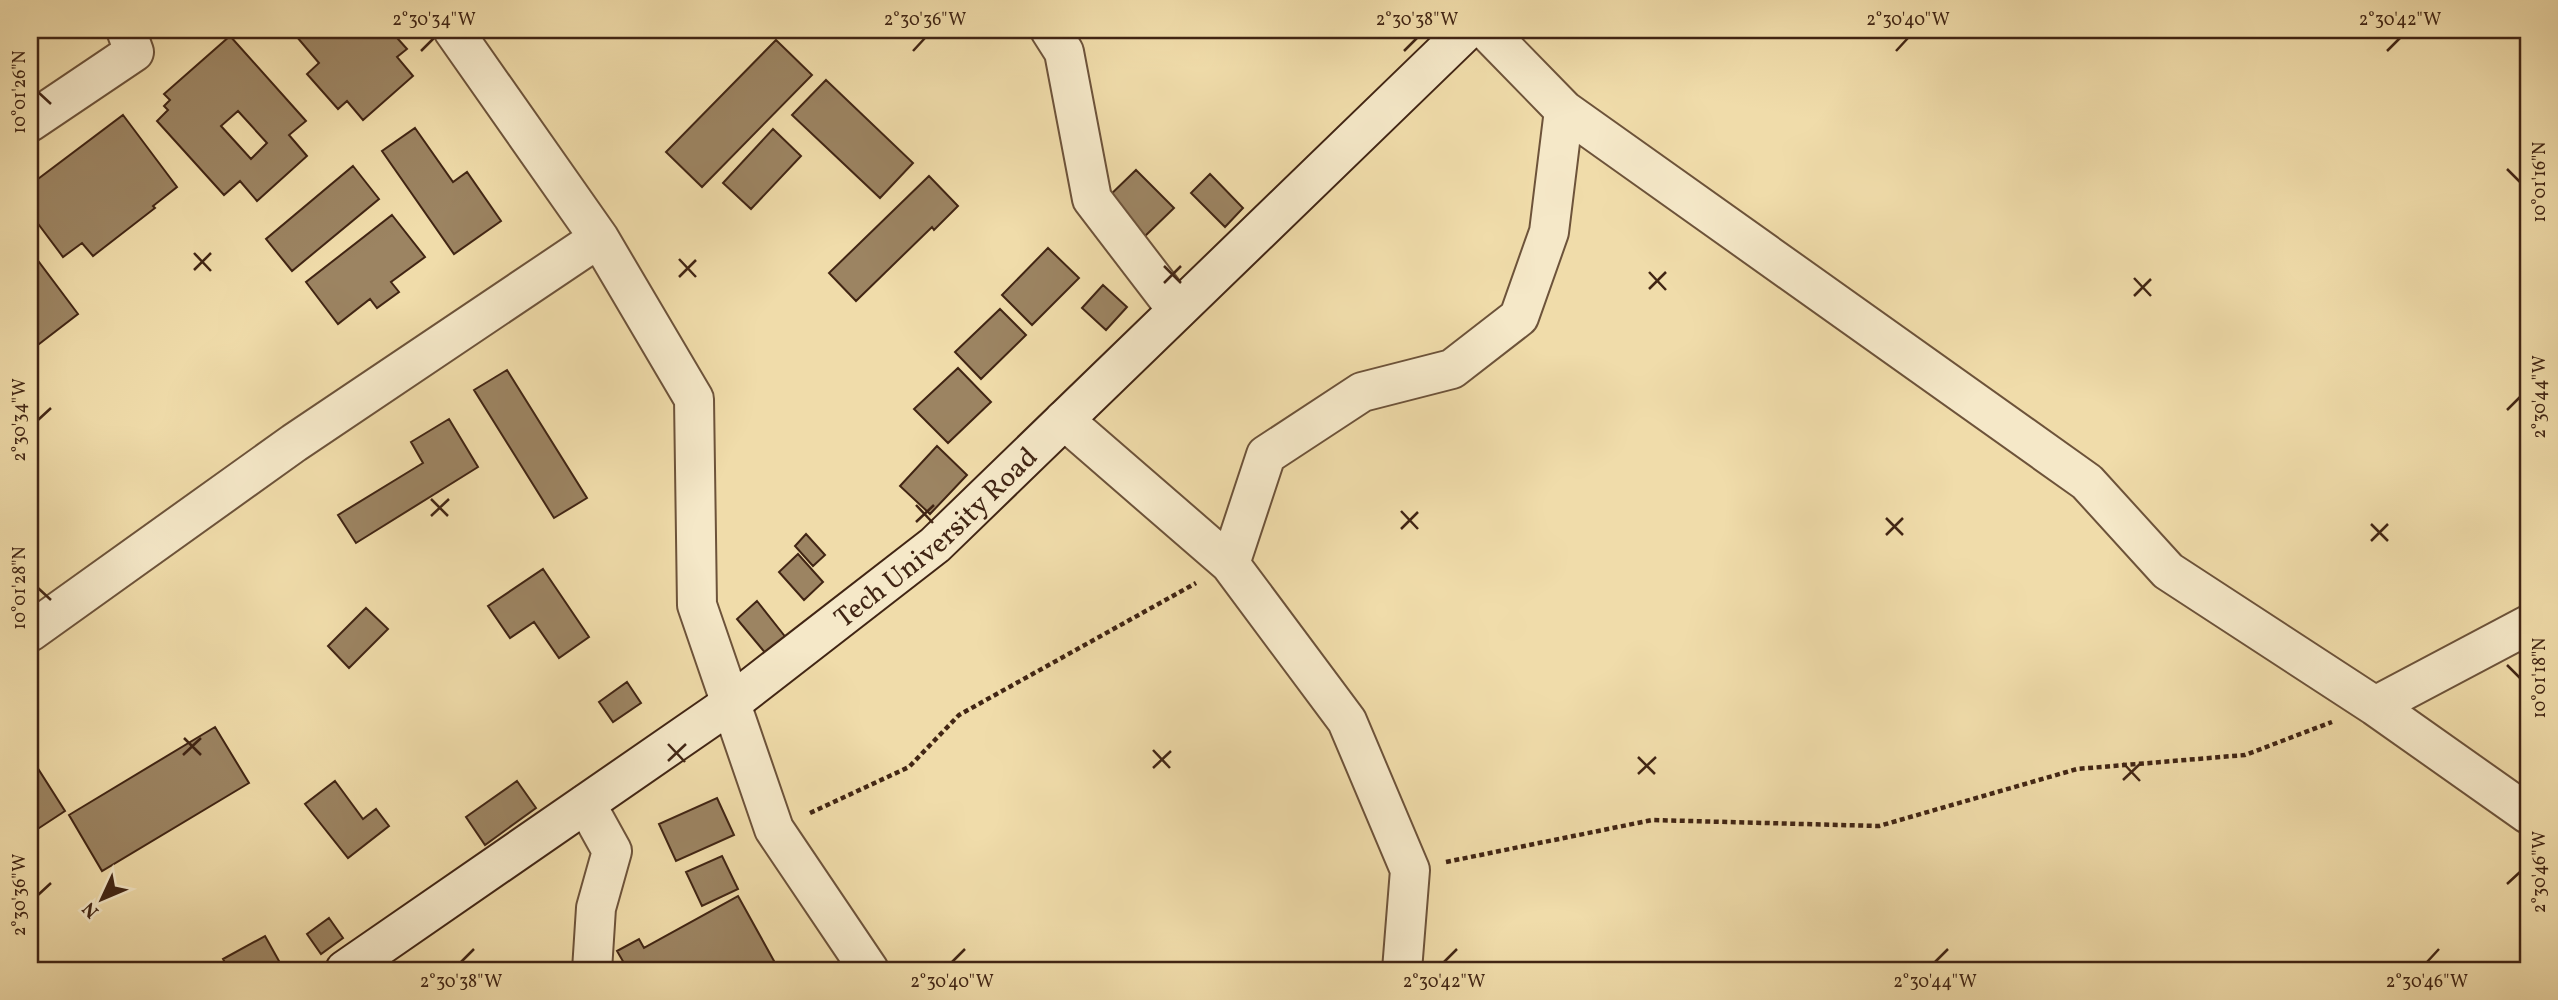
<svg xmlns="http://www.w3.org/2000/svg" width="2558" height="1000" viewBox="0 0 2558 1000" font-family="Vollkorn,serif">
<rect width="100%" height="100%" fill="#f0dcaa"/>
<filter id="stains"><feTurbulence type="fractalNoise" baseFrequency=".00286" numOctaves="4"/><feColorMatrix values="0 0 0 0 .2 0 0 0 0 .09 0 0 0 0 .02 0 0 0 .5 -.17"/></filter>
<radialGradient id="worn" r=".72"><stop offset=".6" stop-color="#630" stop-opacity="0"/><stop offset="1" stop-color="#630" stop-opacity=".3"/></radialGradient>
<path fill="#9c8462" stroke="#412514" stroke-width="2" fill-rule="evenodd" d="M291,30H390L407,49L397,57L413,76L363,120L347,101L338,109L307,74L319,63Z
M230,36L306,121L289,135L307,156L257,201L240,181L224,195L157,121L168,110L164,106L170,100L164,94ZM238,111L267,143L251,159L221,126Z
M776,40L812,75L702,187L666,152Z
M826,80L913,163L880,198L792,115Z
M123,115L177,187L153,206L155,208L93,256L82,243L63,257L30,213V185Z
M415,128L453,182L467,172L501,221L454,254L382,151Z
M773,129L801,156L751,209L723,183Z
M353,166L379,199L292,271L266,239Z
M1136,170L1174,208L1143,238L1106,199Z
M1210,174L1243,208L1225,227L1191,193Z
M929,176L958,206L934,230L932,227L856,301L829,273Z
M392,215L425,257L391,282L399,292L377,308L370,299L338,324L306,282Z
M1048,248L1079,278L1032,325L1002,295Z
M30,250L78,314L30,351Z
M1103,285L1127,307L1106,330L1082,308Z
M1000,309L1026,335L981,379L955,352Z
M958,368L991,402L948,443L914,409Z
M507,370L587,498L554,518L474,390Z
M449,419L478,467L356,543L338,515L423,463L411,442Z
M937,446L967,475L930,514L900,486Z
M806,534L825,555L813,566L795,546Z
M798,554L823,582L804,600L779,572Z
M543,569L589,637L559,658L534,622L510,638L488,606Z
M757,601L787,639L767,655L737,619Z
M366,608L388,629L349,668L328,646Z
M627,682L641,703L613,722L599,702Z
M215,727L249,783L102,871L69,815Z
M30,756L65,811L30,834Z
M335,781L363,819L376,809L389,826L348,858L305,804Z
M517,781L536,808L485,845L466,817Z
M717,798L734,835L676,861L659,824Z
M722,856L738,889L702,906L686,872Z
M738,896L779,970H628L617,951L639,939L644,948Z
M329,918L343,938L321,954L307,934Z
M265,936L284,970H229L223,959Z"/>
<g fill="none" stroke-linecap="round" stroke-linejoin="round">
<defs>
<path id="street" d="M453,30L599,238L694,399L697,605L774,829L869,970
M1050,30L1064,52L1092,199L1177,310
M1486,30L1564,110L2087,482L2168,571L2375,706L2528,814
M30,122L134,52L126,30
M1064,420L1230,564
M30,632L294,443L599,238
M2375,706L2528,625
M586,804L612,851L596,908L592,970
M1402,970L1410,870L1347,721L1230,564L1266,455L1362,392L1452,369L1519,317L1549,232L1564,110"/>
<g id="secondary">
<path id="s1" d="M345,970L730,704L935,545L1467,30"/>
</g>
</defs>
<use href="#street" stroke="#6d533a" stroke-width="42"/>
<use href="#secondary" stroke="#412514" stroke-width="42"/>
<path stroke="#412514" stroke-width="4.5" stroke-dasharray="5 3.5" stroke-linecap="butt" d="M810,813L909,767L959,715L1196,583
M1446,862L1652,820L1879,826L2077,769L2245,755L2332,722"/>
<use href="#street" stroke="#f5e8c8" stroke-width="38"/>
<use href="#secondary" stroke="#f5e8c8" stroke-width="38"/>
</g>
<path fill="none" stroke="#412514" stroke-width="2.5" d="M421,51L434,38M913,51L925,38M1404,51L1417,38M1896,51L1908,38M2387,51L2400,38M38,92L51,104M2507,169L2520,182M194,253L211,271M679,259L696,277M1164,266L1181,283M194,270L211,253M1649,272L1666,290M679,277L696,260M2134,278L2151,296M1164,283L1181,266M1649,289L1666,272M2134,296L2151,279M2507,410L2520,397M38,420L51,408M431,499L448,516M916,505L933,523M1401,511L1418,529M431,516L449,499M1886,518L1903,535M916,522L934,505M2371,524L2388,541M1401,529L1418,512M1886,535L1903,518M2371,541L2388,524M38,588L51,600M2507,665L2520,678M184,738L201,755M668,744L685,762M1153,750L1170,768M183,755L201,738M1638,757L1655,774M668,761L686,744M2123,763L2140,781M1153,768L1171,751M1638,774L1656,757M2123,780L2141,763M2507,884L2520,872M38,895L51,883M461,962L474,949M952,962L965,949M1444,962L1457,949M1935,962L1948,949M2427,962L2439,949"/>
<g text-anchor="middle" stroke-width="7" stroke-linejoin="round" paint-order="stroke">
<g font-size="28" fill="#412514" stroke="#f5e8c8">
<text dy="10" stroke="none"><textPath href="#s1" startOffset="733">Tech University Road</textPath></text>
</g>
</g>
<rect width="2558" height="1000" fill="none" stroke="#f0dcaa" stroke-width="77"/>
<g transform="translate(102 899) rotate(226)" stroke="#f5e8c8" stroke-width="5" paint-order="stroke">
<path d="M0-5L12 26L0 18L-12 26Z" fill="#412514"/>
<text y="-10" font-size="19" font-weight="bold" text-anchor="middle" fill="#412514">N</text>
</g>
<rect x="38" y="38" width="2482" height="924" fill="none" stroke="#412514" stroke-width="2.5"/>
<g font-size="18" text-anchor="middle" fill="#412514">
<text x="434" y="25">2°30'34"W</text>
<text x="925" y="25">2°30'36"W</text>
<text x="1417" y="25">2°30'38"W</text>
<text x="1908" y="25">2°30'40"W</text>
<text x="2400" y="25">2°30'42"W</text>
<text transform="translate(19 92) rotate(-90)" y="6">10°01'26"N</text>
<text transform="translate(2539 182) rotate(-90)" y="6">10°01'16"N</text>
<text transform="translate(2539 397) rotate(-90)" y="6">2°30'44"W</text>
<text transform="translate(19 420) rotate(-90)" y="6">2°30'34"W</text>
<text transform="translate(19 588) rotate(-90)" y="6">10°01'28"N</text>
<text transform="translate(2539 678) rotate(-90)" y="6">10°01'18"N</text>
<text transform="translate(2539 872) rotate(-90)" y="6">2°30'46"W</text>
<text transform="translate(19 895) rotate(-90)" y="6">2°30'36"W</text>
<text x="461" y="987">2°30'38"W</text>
<text x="952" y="987">2°30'40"W</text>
<text x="1444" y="987">2°30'42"W</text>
<text x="1935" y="987">2°30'44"W</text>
<text x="2427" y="987">2°30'46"W</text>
</g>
<rect width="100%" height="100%" filter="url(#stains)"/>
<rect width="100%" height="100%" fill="url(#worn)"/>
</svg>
